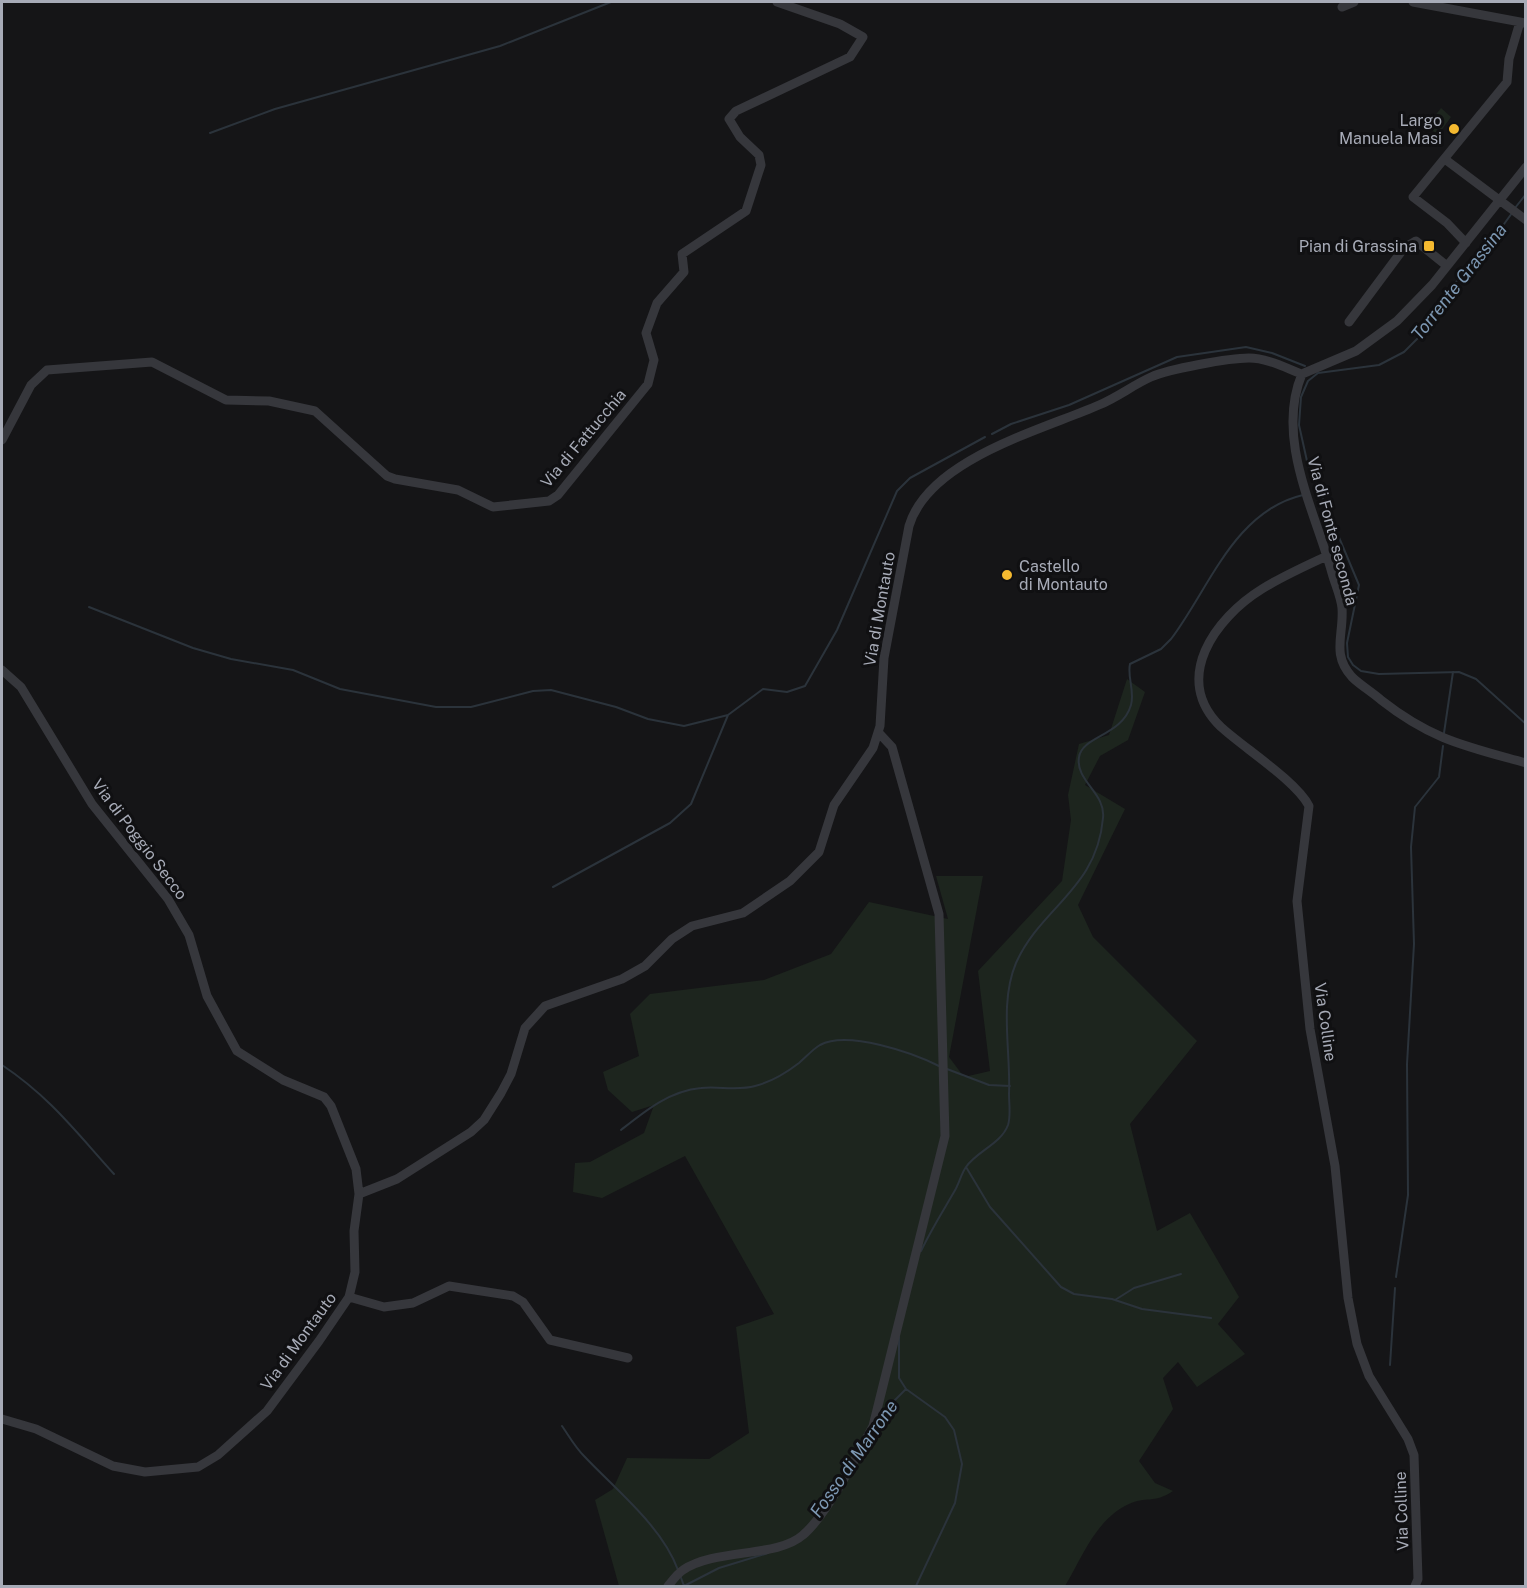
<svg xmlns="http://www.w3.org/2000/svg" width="1527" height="1588" viewBox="0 0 1527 1588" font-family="'Public Sans',sans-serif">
<rect width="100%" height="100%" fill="#151517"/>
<path fill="#1d251e" d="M1441,108L1451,117L1438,135L1427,126Z
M1127,679L1145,692L1128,740L1100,756L1085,785L1125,809L1078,905L1093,937L1197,1041L1130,1124L1157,1231L1190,1213L1239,1297L1218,1324L1245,1354L1197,1387L1178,1362L1163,1378L1173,1409L1139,1461L1155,1483L1173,1491C1154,1504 1145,1496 1129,1504C1096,1519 1083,1556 1065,1586H619L595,1500L613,1489L627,1458L709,1459L749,1433L736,1327L774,1314L685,1156L602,1198L573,1192L575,1163L590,1162L644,1133L654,1105L632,1112L608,1090L603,1072L639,1056L630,1014L650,994L764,980L831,954L869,902L948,919L936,876H983L949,1057L964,1077L990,1071L978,971L1062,881L1071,820L1068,795L1079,744L1109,735Z"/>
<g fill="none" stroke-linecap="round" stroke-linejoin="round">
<path stroke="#2b333b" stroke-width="2" d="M210,133L275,109L500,46L611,2
M1515,208L1526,194
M1512,213L1486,249L1448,291L1426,330L1404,352L1379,365L1318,373L1308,381L1301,397L1299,425L1307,461L1359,585L1347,643L1348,657L1353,665L1361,671L1379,674L1459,672L1476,679L1526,724
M992,434L1011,424L1069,405L1177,357L1246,347L1272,353L1305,366
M89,607L193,648L231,659L293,670L340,689L436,707H471L533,691L551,690L616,707L648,719L684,726L728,715L763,689L787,692L805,686L837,630L897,491L910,478L985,437
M1444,733L1453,672
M553,887L670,823L691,804L728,715
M2,1065C50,1097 76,1132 114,1174
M947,1069L989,1085L1010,1086
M621,1130C645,1111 669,1091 701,1088C718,1086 738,1091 755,1086C771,1082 786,1073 799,1063C806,1057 813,1049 820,1045C848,1030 913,1053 939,1066
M966,1167L990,1207L1061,1287L1074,1294L1112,1299L1142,1309L1211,1318
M921,1251C931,1230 943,1211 954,1192C959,1184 961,1174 966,1167C977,1151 1001,1144 1008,1125C1011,1116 1009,1104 1009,1094C1011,1052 999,1003 1016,963C1041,907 1097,889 1103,818C1106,793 1075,781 1079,757C1082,736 1122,736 1131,705C1135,691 1127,677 1130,664L1161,649L1171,639C1209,589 1234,511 1303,495
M1396,1277L1408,1195L1407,1064L1414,944L1411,847L1415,807L1439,777L1443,746
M1115,1300L1134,1288L1181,1274
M899,1337V1378L906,1389L945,1417L954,1430L962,1464L955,1503L916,1586
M1390,1365L1395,1288
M562,1426C569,1436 575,1447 584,1456C615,1489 662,1526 678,1570
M869,1443L889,1406L906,1389
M680,1575L684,1586
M684,1586L719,1568L768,1553"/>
<path stroke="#36373c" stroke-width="9" d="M1413,2L1526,23
M1342,7L1354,2
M1446,160L1526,220
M1466,243L1447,223L1413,197L1507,82L1509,59L1520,22
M1349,322L1404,248L1416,241L1447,266
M1302,374C1275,438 1315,511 1332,573C1335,584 1341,597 1342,608C1344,635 1331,654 1352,677C1360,685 1372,692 1381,700C1432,740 1465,746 1526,763
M1302,374L1356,351L1397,321L1432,285L1526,167
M2,440L31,385L47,370L152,362L226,400L269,401L315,411L387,476L395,479L458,490L493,507L549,501L558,495L648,384L654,360L646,333L657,303L684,272L682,254L746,211L761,165L759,155L740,137L729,119L736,111L850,57L863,37L840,24L777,2
M1327,556C1305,566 1283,576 1262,589C1215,618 1171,679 1221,727C1244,748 1296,781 1309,806L1297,901L1310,1029L1335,1166L1348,1298L1357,1344L1369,1376L1408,1439L1414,1455L1418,1579L1415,1586
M2,670L21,687L92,804L168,899L189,935L207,996L237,1051L283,1080L324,1097L331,1106L356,1169L359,1194
M349,1297L384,1307L413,1303L449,1286L513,1296L523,1302L550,1340L628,1358
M2,1419L36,1429L113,1466L145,1472L198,1467L218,1455L267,1411L319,1341L349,1297L355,1272L354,1231L359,1194L397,1179L471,1132L484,1120L501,1093L511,1074L525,1028L545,1006L622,979L645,966L672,939L692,926L743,913L790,881L819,852L834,805L873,748L880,726L884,658L909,526C929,459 1042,430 1099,405C1118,397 1133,385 1151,377C1169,369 1229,358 1249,358C1267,358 1286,368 1302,374
M668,1586C672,1581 678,1573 683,1570C716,1548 777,1558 803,1535C826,1516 858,1454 873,1426L945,1136L939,914L892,747L878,732"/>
</g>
<g fill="#f4b930" stroke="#101012" stroke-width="2">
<circle cx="1454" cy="129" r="6"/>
<rect x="1423" y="240" width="12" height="12" rx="3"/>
<circle cx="1007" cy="575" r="6"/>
</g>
<g text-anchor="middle" stroke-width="6" stroke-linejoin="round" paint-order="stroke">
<g font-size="16" fill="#a7abb7" stroke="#101012" text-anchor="end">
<text x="1442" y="126">Largo<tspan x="1442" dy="18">Manuela Masi</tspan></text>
<text x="1417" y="252">Pian di Grassina</text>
<text x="1019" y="572" text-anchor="start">Castello<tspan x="1019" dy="18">di Montauto</tspan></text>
</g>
<g font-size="16" fill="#a7abb7" stroke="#101012">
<text transform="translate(583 438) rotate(-50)" y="6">Via di Fattucchia</text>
<text transform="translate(1333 531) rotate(75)" y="6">Via di Fonte seconda</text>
<text transform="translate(879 609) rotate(-80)" y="6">Via di Montauto</text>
<text transform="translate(140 839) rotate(53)" y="6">Via di Poggio Secco</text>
<text transform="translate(1326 1022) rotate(82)" y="6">Via Colline</text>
<text transform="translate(298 1341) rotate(-54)" y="6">Via di Montauto</text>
<text transform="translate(1401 1511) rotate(-92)" y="6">Via Colline</text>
</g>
<g font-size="18" font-style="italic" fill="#7d98b3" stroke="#101012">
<text transform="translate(1459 282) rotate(-52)" y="6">Torrente Grassina</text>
<text transform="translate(854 1459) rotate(-55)" y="6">Fosso di Marrone</text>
</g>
</g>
<rect width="1527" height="1588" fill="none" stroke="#a7abb7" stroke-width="6"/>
</svg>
